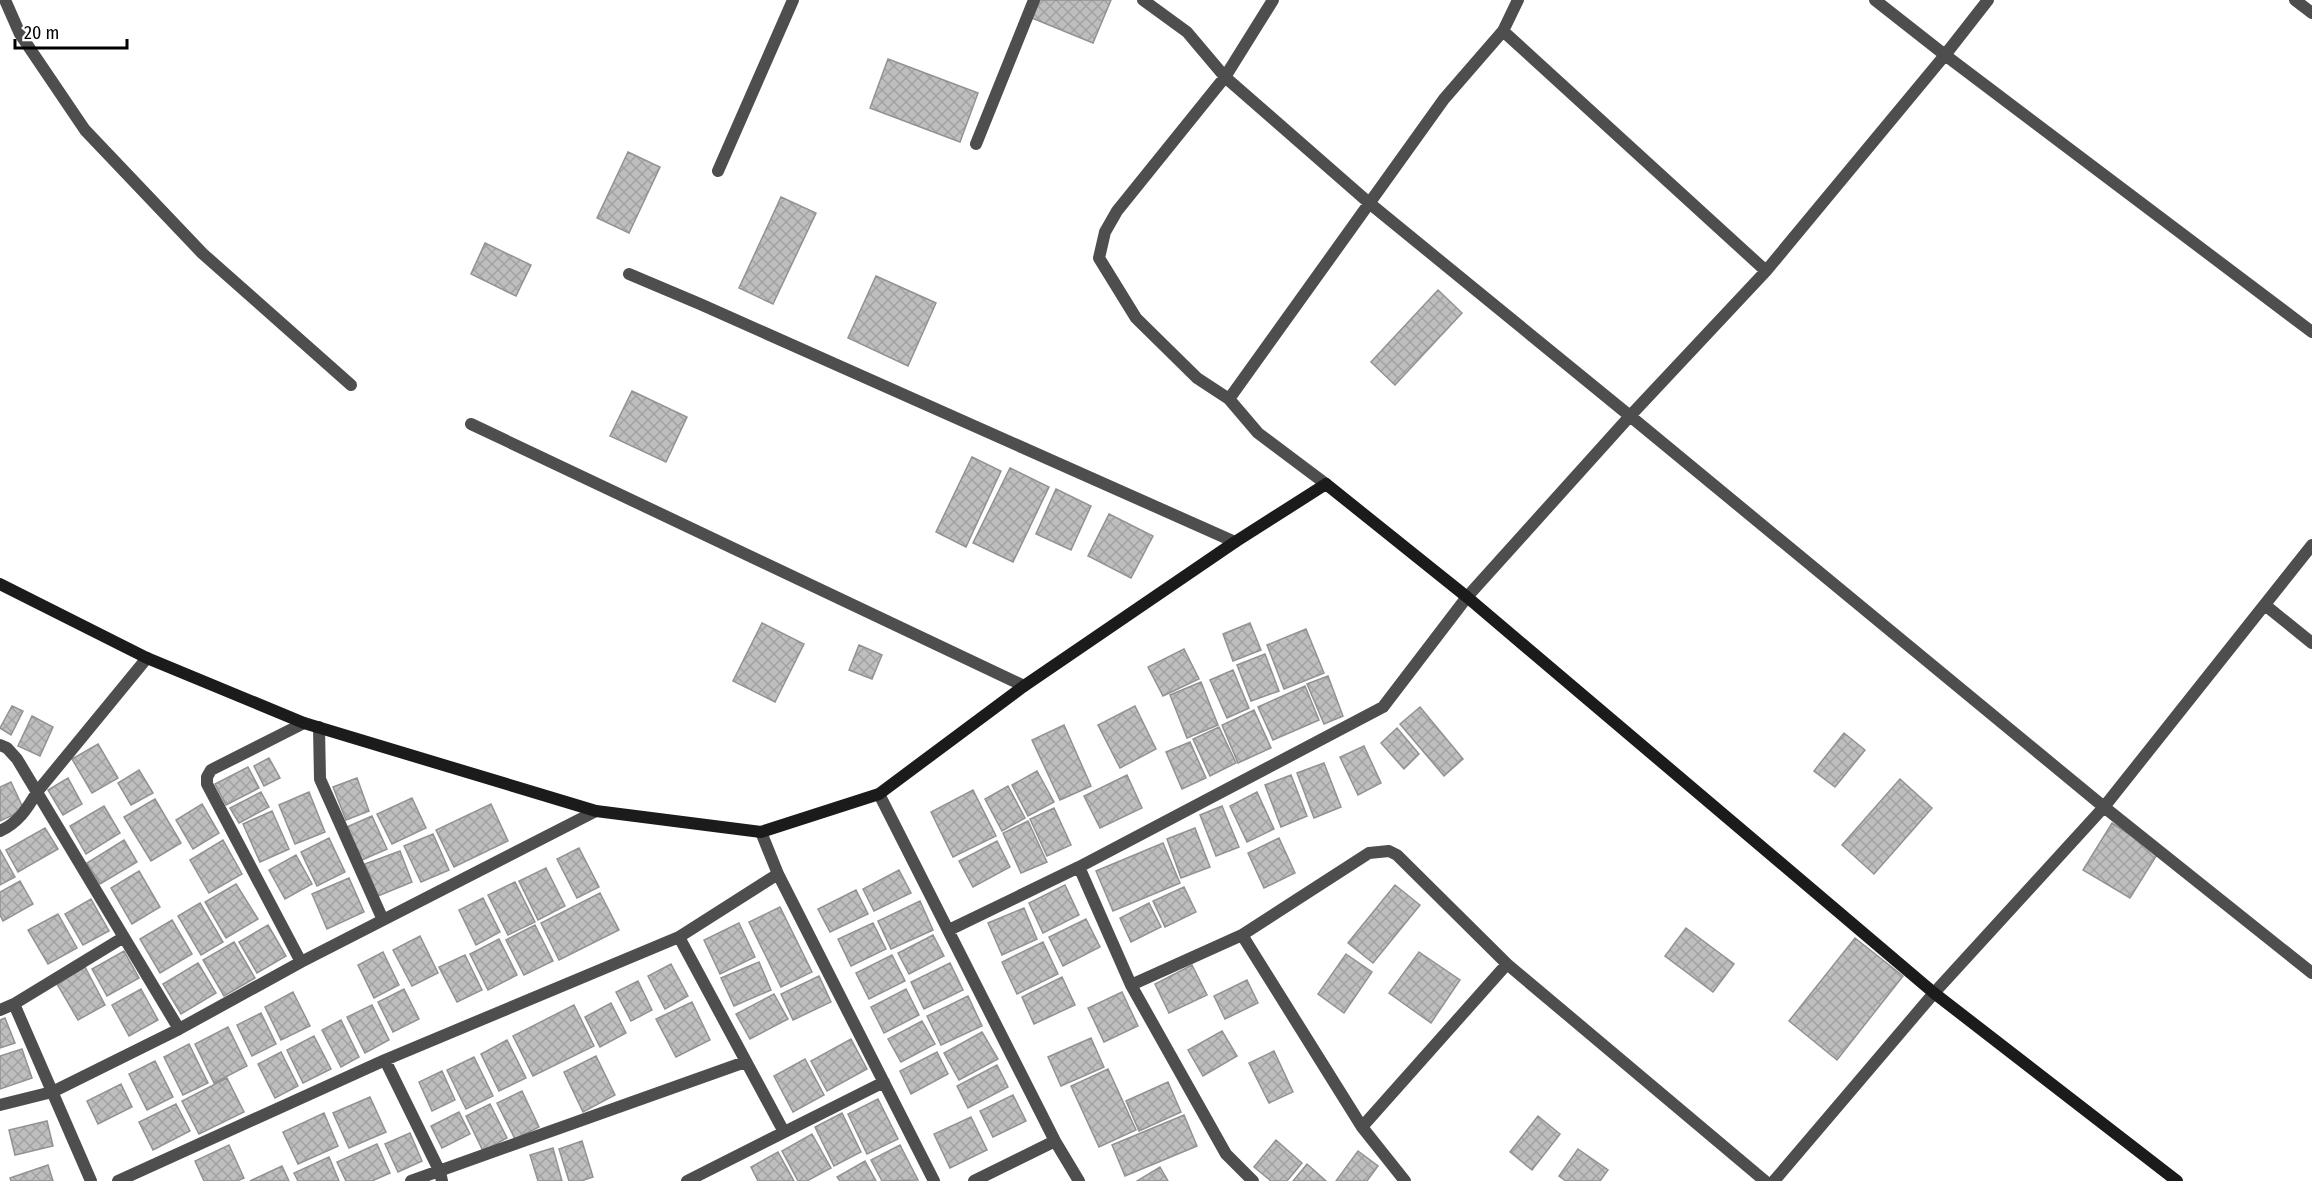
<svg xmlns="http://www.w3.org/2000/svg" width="2312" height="1181" viewBox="0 0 2312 1181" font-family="'Fira Sans Condensed',sans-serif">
<defs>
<pattern id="building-cross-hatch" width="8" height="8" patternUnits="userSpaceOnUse" patternTransform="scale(1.5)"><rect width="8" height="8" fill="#bebebe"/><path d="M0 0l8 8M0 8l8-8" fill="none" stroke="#a2a2a2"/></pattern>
</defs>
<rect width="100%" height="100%" fill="#fff"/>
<path fill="url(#building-cross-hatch)" stroke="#929292" stroke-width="1.5" d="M1040,0H1111L1093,43L1032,18Z
M888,59L978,93L960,142L870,108Z
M628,152L660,167L629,233L597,218Z
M781,197L816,213L773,304L739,288Z
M485,243L531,265L516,296L471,274Z
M876,276L936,303L908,366L848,338Z
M1438,290L1462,313L1395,385L1371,362Z
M632,391L687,417L666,462L610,436Z
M972,457L1001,471L966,547L936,532Z
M1010,468L1049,487L1013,562L973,543Z
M1056,489L1091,506L1071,550L1036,534Z
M1109,514L1153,536L1131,578L1088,556Z
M762,623L804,644L775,702L733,681Z
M1250,623L1261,650L1233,661L1223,634Z
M1306,629L1324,673L1284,689L1267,645Z
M859,645L882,655L872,679L849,670Z
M1184,649L1199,679L1163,696L1148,667Z
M1265,654L1279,691L1251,701L1237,665Z
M1233,670L1249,708L1227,718L1210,680Z
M1328,676L1343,716L1324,724L1307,684Z
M1201,682L1218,725L1187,738L1170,695Z
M1305,686L1319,720L1273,740L1258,707Z
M12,706L23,711L11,735L0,728Z
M1135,706L1156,749L1120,768L1098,725Z
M1420,707L1463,759L1444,776L1400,724Z
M1254,710L1271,748L1238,763L1222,725Z
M32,716L53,727L40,756L18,746Z
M1064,725L1091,786L1060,800L1032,740Z
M1219,727L1236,763L1210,776L1193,739Z
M1397,728L1419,754L1404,769L1381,743Z
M1844,733L1865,750L1835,787L1814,771Z
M1190,742L1206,778L1182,789L1166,752Z
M98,744L118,778L92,793L72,759Z
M1364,746L1381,783L1358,795L1340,757Z
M269,758L280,778L264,786L254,766Z
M1324,763L1341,807L1314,818L1297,773Z
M248,767L259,788L226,805L215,784Z
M139,770L153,793L131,805L118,783Z
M1037,771L1054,802L1028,816L1012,785Z
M1127,775L1142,808L1100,828L1084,796Z
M1291,775L1307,816L1281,827L1265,785Z
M68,778L82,804L63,815L48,790Z
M357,778L369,811L346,820L333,787Z
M1900,779L1932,808L1874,874L1842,845Z
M11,782L24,810L0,821V787Z
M1008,786L1025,818L1002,831L985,799Z
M973,790L996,836L953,857L931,812Z
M261,792L269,807L239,823L230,808Z
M309,792L325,832L295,844L279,805Z
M1257,792L1274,829L1247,842L1230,806Z
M412,798L426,828L392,844L377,814Z
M155,799L181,843L151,861L124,817Z
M202,804L219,833L193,849L176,820Z
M491,804L508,841L454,867L436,830Z
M104,806L120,833L86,854L70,826Z
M1222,806L1239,847L1216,856L1200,815Z
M1054,808L1071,845L1047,856L1030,819Z
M272,811L289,849L260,862L243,824Z
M372,816L387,849L362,860L347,827Z
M1028,821L1047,862L1021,873L1003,833Z
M2112,823L2158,853L2130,898L2083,870Z
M45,828L58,849L18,872L6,850Z
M1195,828L1210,867L1181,878L1167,839Z
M433,834L449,870L421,882L404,846Z
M329,838L345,872L317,886L301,852Z
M1279,838L1295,873L1264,888L1248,853Z
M124,840L137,862L100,884L87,863Z
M223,840L242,874L209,893L190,860Z
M997,841L1010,867L973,887L959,861Z
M1163,843L1180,883L1113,911L1096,871Z
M579,848L599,887L577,898L557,859Z
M0,850L15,877L0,885Z
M400,851L412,882L378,896L365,864Z
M296,855L312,884L285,899L269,870Z
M546,868L565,906L538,920L519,881Z
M899,870L911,893L874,911L863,889Z
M139,871L160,907L132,924L111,888Z
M349,878L364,912L327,929L312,894Z
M20,881L33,904L3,921L0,915V892Z
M515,882L535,922L508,935L488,895Z
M236,884L258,919L226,938L205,902Z
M1065,885L1079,915L1043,933L1029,903Z
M1395,885L1420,905L1373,963L1348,943Z
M1184,887L1196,912L1165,927L1153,901Z
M856,890L868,914L830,932L818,909Z
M600,893L619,930L559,960L541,923Z
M483,898L500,932L476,945L459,910Z
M91,899L109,931L83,945L65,914Z
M920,901L933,930L891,949L878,921Z
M200,903L223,942L201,955L178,916Z
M1149,903L1161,927L1131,942L1120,918Z
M780,907L812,972L781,987L749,922Z
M1024,908L1037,939L1002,955L988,923Z
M58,914L77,948L48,964L28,930Z
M1086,919L1100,947L1063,966L1049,937Z
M172,920L192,954L160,973L140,939Z
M739,923L755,957L720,974L704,940Z
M873,923L886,949L851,966L838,939Z
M268,925L286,956L257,973L239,942Z
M535,925L553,961L524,975L506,940Z
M1686,928L1734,964L1713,992L1665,956Z
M933,935L944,956L909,974L898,953Z
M420,936L438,973L412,986L393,950Z
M1855,938L1903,976L1837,1060L1789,1021Z
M499,939L517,975L488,990L470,954Z
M234,942L255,978L224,996L203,960Z
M1043,942L1058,974L1017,994L1002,962Z
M124,951L139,978L107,996L92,969Z
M383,952L399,985L374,998L358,965Z
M1419,952L1460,980L1431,1023L1389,993Z
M1346,954L1372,972L1344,1013L1318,994Z
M465,955L482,990L457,1002L439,967Z
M892,955L905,981L869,999L856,973Z
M759,962L771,990L734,1006L721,978Z
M198,963L216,993L181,1014L163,984Z
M950,963L963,990L924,1009L911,982Z
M671,964L688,996L665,1009L648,976Z
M1192,965L1207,995L1169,1013L1155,984Z
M85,967L105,1005L78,1020L57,984Z
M819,976L831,1002L793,1020L781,994Z
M1062,977L1075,1005L1034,1024L1022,997Z
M1247,980L1258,1003L1225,1019L1214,996Z
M638,981L652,1010L631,1021L616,992Z
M141,989L158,1020L129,1036L112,1005Z
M404,989L419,1019L393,1032L378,1002Z
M906,989L919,1015L884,1033L871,1007Z
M293,992L310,1026L281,1040L265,1007Z
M1122,992L1138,1026L1104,1042L1088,1008Z
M774,994L788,1019L750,1039L736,1014Z
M968,996L982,1026L941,1045L927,1016Z
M692,1002L710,1040L676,1057L656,1019Z
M611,1003L626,1033L600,1047L585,1017Z
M372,1005L389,1040L365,1053L347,1017Z
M574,1005L594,1046L533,1076L513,1036Z
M261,1013L276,1044L252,1056L237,1025Z
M5,1018L15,1043L0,1048V1020Z
M341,1020L359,1057L341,1067L322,1030Z
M922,1021L935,1044L901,1062L888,1039Z
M228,1027L247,1066L214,1083L195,1044Z
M1222,1031L1237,1056L1203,1076L1188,1050Z
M982,1032L998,1059L959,1080L944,1053Z
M314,1036L331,1069L303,1083L287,1050Z
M1091,1038L1104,1067L1061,1086L1048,1057Z
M851,1039L867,1069L827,1091L811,1061Z
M507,1040L526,1078L499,1091L481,1054Z
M189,1044L208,1083L183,1095L164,1057Z
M22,1049L32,1078L0,1089V1056Z
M1274,1051L1293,1092L1269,1103L1249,1063Z
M281,1052L298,1086L275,1098L258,1064Z
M937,1052L948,1074L911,1094L900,1071Z
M596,1056L615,1095L583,1112L564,1072Z
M474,1057L493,1096L466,1109L447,1070Z
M805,1059L824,1095L793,1112L774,1076Z
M155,1061L173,1097L147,1110L129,1074Z
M997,1065L1008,1087L968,1108L957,1086Z
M1108,1069L1136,1130L1099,1147L1071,1086Z
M442,1071L455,1100L432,1111L419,1082Z
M227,1078L244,1112L199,1134L182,1101Z
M1168,1082L1181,1112L1139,1131L1126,1101Z
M121,1084L132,1107L98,1124L87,1101Z
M522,1091L539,1127L515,1139L497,1103Z
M1013,1095L1026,1121L993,1137L980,1111Z
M370,1097L386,1132L349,1148L333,1113Z
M878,1099L898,1139L867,1154L848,1114Z
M176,1104L190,1131L153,1150L139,1122Z
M490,1104L507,1138L483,1151L466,1116Z
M459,1112L470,1134L442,1148L431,1126Z
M324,1113L338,1146L298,1164L283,1132Z
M842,1113L861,1152L834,1166L815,1127Z
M1184,1115L1197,1146L1125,1176L1112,1145Z
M1538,1116L1560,1134L1532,1170L1510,1152Z
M971,1117L987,1150L950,1168L934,1134Z
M47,1121L53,1146L15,1155L9,1130Z
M410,1133L422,1161L398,1172L385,1144Z
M812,1134L831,1168L807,1181H798L782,1151Z
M1276,1140L1302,1163L1287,1181H1271L1254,1167Z
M582,1141L593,1177L581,1181H569L559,1149Z
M377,1144L390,1173L372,1181H346L337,1162Z
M229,1145L244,1178L237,1181H204L195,1161Z
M900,1145L918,1180L882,1181L871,1160Z
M553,1148L562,1181H538L530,1155Z
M1578,1149L1608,1170L1600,1181H1566L1559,1176Z
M1358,1151L1378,1166L1367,1181H1336Z
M778,1152L794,1181H758L751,1167Z
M329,1157L339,1181H298L294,1173Z
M865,1161L876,1181H840L837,1177Z
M1307,1164L1326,1181H1293Z
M48,1165L53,1181H11L10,1178Z
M282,1166L289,1181H250Z
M1160,1167L1168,1181H1137Z"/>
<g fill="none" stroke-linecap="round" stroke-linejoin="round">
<path stroke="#4e4e4e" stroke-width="12" d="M5,0L20,34L85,130L202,253L351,385"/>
<path stroke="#4e4e4e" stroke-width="12" d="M1143,0L1187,32L1225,77L1368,202L1630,416L2104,807L2312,973
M1273,0L1225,77L1117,211L1105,232L1099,258L1136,318L1197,378L1229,399L1258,433L1326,484
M1875,0L1945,55L2312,332
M2295,0L2312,13
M1503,31L1766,271
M976,144L1034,0
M718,171L793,0
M629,274L700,304L1235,542
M1229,399L1444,99L1503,31L1518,0
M471,424L1024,686
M2265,605L2312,643
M319,727L320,779L383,920
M0,745L7,748L17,759L179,1029
M879,794L1055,1141L1079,1181
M0,831C18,823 27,809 37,792L147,658
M761,832L778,874L934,1181
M1079,867L1131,985L1226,1154L1253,1181
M949,930L1079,867L1383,707L1467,597L1630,416L1766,271L1945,55L1988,0
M1242,935L1369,853L1389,851L1397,855L1507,964
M679,937L784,1132
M301,962L207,784V777L211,770L304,723
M1131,985L1242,935L1362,1127L1405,1181
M14,1004L124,937
M0,1010L14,1004L91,1181
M385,1060L440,1172L442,1181
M0,1105L52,1092L179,1029L301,962L596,811
M1362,1127L1507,964L1765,1181
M118,1181L385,1060L679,937L778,874
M411,1181L745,1062
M687,1181L884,1082
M974,1181L1055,1141
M1774,1181L1934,993L2104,807L2312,545"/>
<path stroke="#1b1b1b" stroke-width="12" d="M0,584L147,658L304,723L596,811L761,832L879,794L1024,686L1235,542L1326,484L1467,597L1934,993L2177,1181"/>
</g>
<path d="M15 39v9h112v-9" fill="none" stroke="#000000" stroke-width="3"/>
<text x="24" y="39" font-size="18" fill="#000000" stroke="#ffffff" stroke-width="4.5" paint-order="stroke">20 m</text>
</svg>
